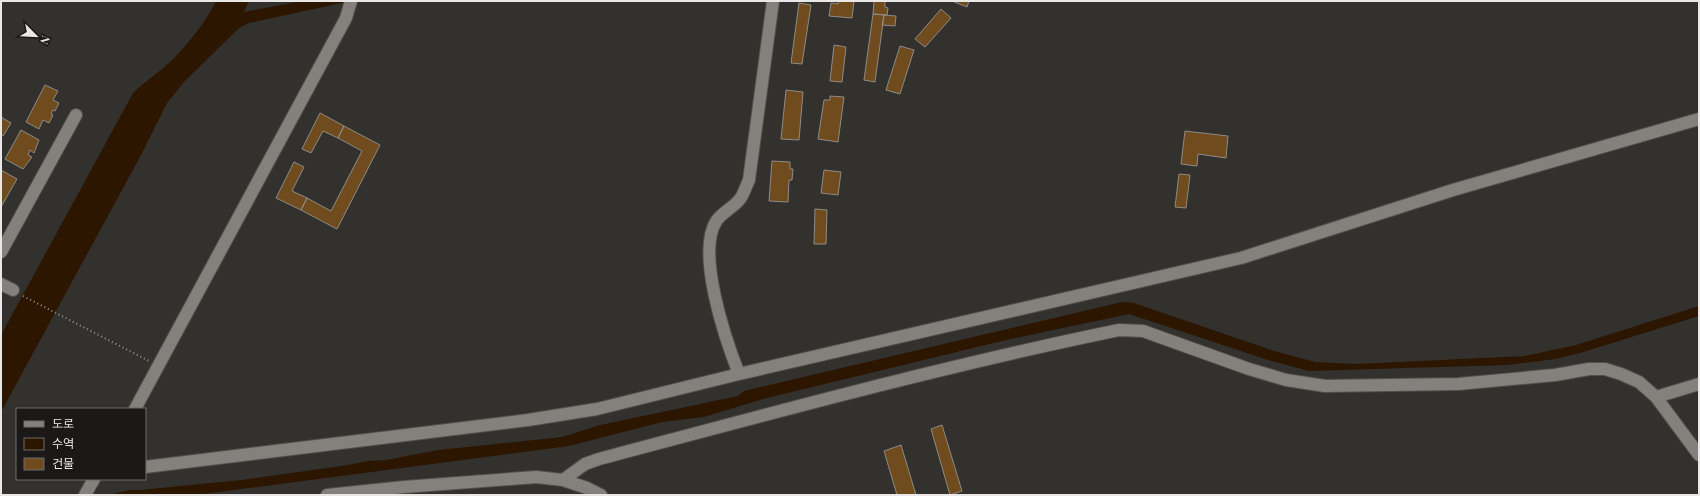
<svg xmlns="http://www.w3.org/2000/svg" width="1700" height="496" viewBox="0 0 1700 496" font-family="'Playfair Display','Noto Sans KR',serif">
<rect width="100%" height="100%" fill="#33312e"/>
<path fill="#2c1600" d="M216,1H249L244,12L302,1H351L249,23L239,28L184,82L167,103L140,157L1,412V335L133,93C145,81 160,72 171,61C188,44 206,22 216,1Z
M1122,302L1134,303L1274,351L1315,362L1356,364L1525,356L1576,345L1699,306V316L1580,353L1555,359L1507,365L1309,371L1268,360L1129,314L1006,340L763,399L704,417L662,422L569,446L196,495H109L129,490H140L241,480L348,465L369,461L386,460L438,450L562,437L600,425L738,396L744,391Z"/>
<path fill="#704b1e" stroke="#8e8b87" d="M838,1H854L852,18L829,16L831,3L838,4Z
M874,1H885V7L888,8L887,15L873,14Z
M952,1H969L967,7Z
M799,3L811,5L802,64L791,63Z
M941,9L951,18L925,47L915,39Z
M873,14L884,15L875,82L864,80Z
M884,15L896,16L895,26L882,25Z
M834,45L846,47L842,82L830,81Z
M900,46L914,50L900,94L886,90Z
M45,85L58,91L53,100L59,103L55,111L53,110L51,114L53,115L49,123L43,120L39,129L26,122Z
M786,90L803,92L799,140L781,139Z
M830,96L844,97L838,142L818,139L824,100H830Z
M320,113L344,126L338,138L323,131L311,153L302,149Z
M1,117L11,123L3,136L1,135Z
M344,126L380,145L337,229L301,210L307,198L331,211L362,151L338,138Z
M21,130L39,140L34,153L30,150L28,155L32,157L23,169L5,159Z
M1185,131L1228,136L1226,158L1198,154L1197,166L1181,164Z
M772,161L790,162V169H793L792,180H789L788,202L769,201Z
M294,162L304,167L292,191L307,198L301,210L276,198Z
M1,170L17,179L1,207Z
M824,170L841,172L838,195L821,193Z
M1179,174L1190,175L1186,208L1175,207Z
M815,209L827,210L826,244H814Z
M942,425L962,491L950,495L931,429Z
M901,445L916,495H897L884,451Z"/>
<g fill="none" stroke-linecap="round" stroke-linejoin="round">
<defs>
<path id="street" d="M1,252L76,115
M1,284L13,290
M739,374C726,341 695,251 717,220C723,212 734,207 740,199C744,194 746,186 749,180L773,1
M1656,397L1699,384
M135,409L346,18L351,1
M145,467L528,420L597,409L739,374L1241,258L1453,190L1699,119
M563,480L585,464L599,459C772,413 944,366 1119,330L1143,331L1249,369L1286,380L1325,386L1458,384L1555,375L1589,369H1605L1621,374L1639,382L1656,397L1699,455
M85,495L94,479
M327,495L404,487L536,477L563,480L587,488L601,495"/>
</defs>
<use href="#street" stroke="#514f4c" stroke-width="14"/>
<path stroke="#959391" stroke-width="2" stroke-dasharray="1 3" stroke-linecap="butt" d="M23,296L149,361"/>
<use href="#street" stroke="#84817d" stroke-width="12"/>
</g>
<rect width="1700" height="496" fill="none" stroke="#eae8e6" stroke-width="4"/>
<rect x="16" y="408" width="130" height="72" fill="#1a1918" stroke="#6d6c6a"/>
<rect x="24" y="421" width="20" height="6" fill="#84817d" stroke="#6d6c6a"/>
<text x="52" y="428" font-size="12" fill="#eae8e6">도로</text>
<rect x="24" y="438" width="20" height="12" fill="#2c1600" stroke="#6d6c6a"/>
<text x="52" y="448" font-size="12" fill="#eae8e6">수역</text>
<rect x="24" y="458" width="20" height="12" fill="#704b1e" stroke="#6d6c6a"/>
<text x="52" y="468" font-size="12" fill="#eae8e6">건물</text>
<g transform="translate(36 36) rotate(114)" stroke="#1a1918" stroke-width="3" paint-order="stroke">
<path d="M0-3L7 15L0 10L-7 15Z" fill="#eae8e6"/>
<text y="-6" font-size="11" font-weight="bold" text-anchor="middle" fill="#eae8e6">N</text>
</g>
</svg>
